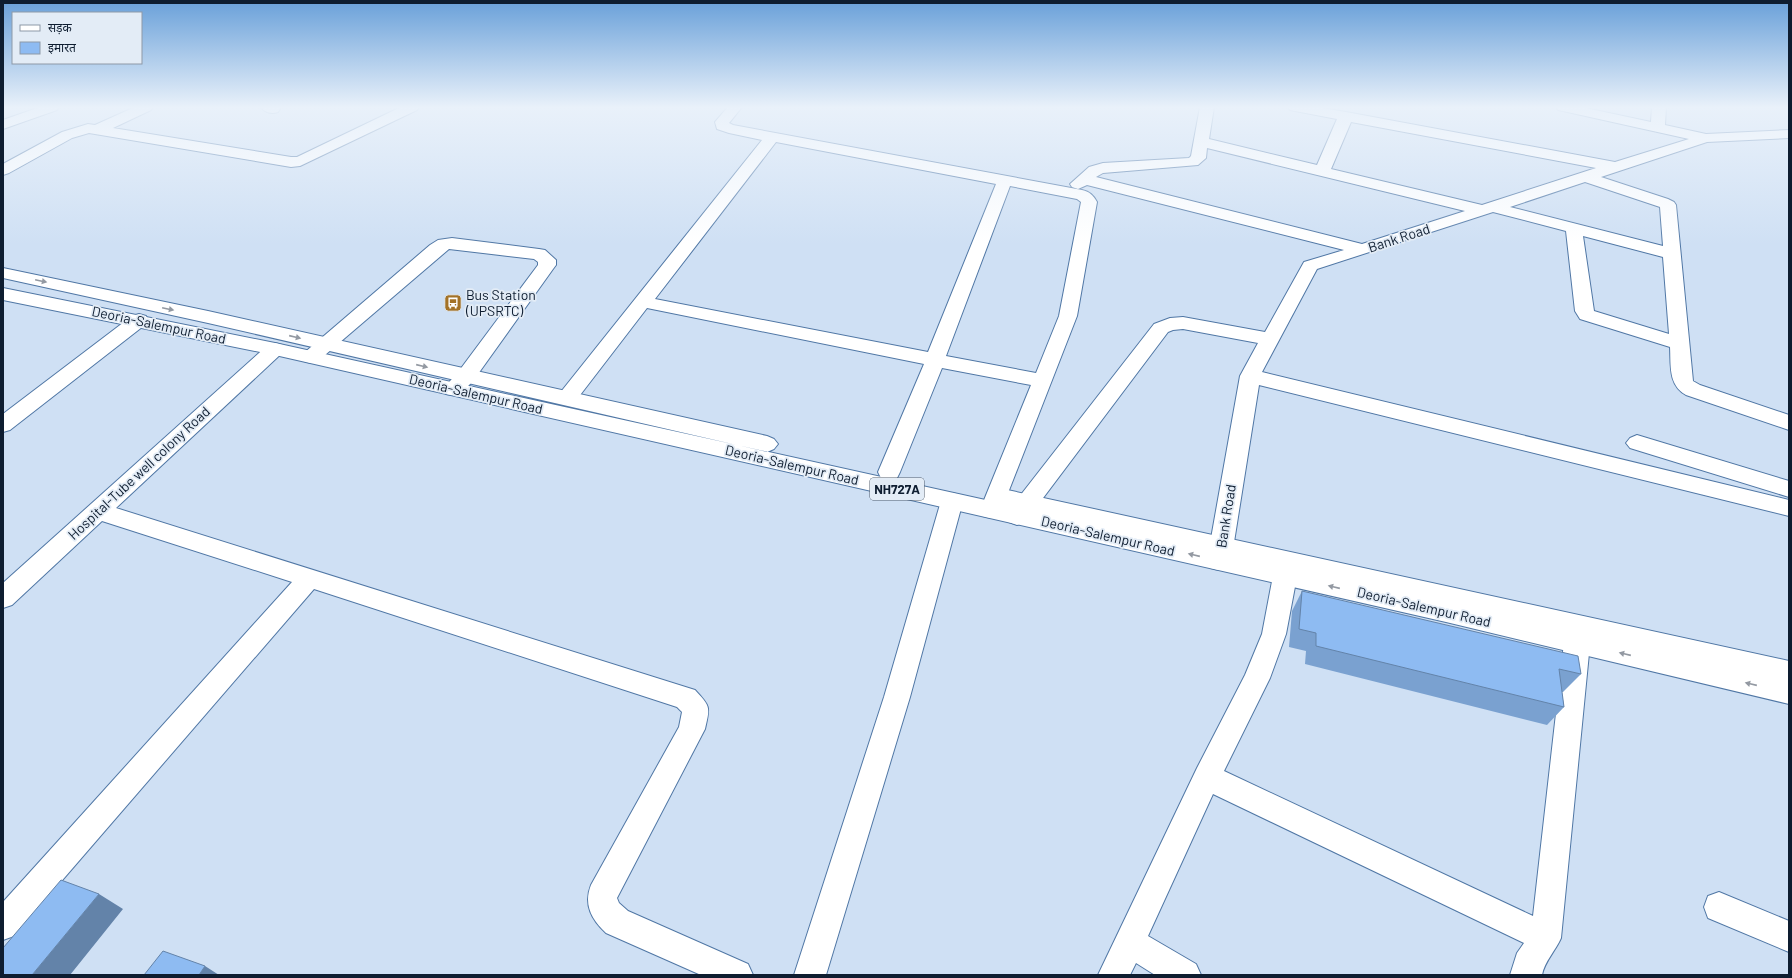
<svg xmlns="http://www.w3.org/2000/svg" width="1792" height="978" viewBox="0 0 1792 978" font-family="Barlow,'Noto Sans Devanagari',sans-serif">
<rect width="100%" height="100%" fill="#cfe0f4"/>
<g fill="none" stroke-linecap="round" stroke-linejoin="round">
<defs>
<path id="minor" d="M40,107H59L57,110L3,129V120Z
M135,107H153L151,110L113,128L291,157H297L401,107H419L417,110L300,166L291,167L89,133L72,138L9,173L3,175V164L62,132L88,124L95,125Z
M261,107H279L280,109L278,112C272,114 265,113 261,107Z
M728,107H742L729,123L733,125L1082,190C1090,192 1093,195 1097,202L1077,316L999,516L991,518L983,516L980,510L1031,385L942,368L900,472L897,478L889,480L881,478L878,472L924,364L647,308L574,403L567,405L560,403L557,398L560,393L762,140L729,133L717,129L715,122ZM776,142L996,184L928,352L655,299ZM1010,186L1077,199L1081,202L1059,316L1036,373L946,356Z
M1200,107H1214L1209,139L1317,165L1337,119L1290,110L1288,107H1316L1346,112L1615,162L1689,139L1563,111L1558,110L1556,107H1581L1651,122L1652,107H1666L1665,125L1706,134L1789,130V138L1707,142L1601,177L1668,199L1674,202L1676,205L1693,381L1700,385L1789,415V430L1686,395C1668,385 1671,365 1670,347L1580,319L1575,311L1566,231L1493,212L1317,269L1262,372L1789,500V516L1259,385L1231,561L1227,568L1219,570L1211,568L1207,561L1240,376L1258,343L1183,329L1173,330L1168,332L1025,522L1017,525L1009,522L1006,516L1009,510L1154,324L1170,318L1183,317L1265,332L1304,262L1344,250L1087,185L1078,189L1072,187L1070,184L1089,167L1103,163L1189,158L1191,156ZM1351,122L1596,168L1482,205L1331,169ZM1207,148L1465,211L1362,244L1096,177L1103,173L1198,165L1206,158ZM1585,182L1660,207L1663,246L1510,207ZM1583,236L1663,257L1669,334L1594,311Z
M452,238L539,249L545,250L556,260V265L553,269L473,381C464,390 459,397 446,394L443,389L459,371L538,265V262L534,259L449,249L318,361L311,363L304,361L301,357L304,353L430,245L438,240Z
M139,314L146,316L148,320L146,324L10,430L3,432V414L132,316Z
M275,343L282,345L285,349L282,353L116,508L695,690C711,707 710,707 705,729L617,898L619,903L628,911L748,964L753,975H701L606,933C592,920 583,905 591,885L679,727L682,712L677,707L314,589L14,936L3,940V902L292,582L102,521L12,605L3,608V583L268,345Z
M1637,435L1789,481V497L1630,448L1626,443L1630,438Z
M1285,566L1293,569L1297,576L1286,634L1270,678L1224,771L1533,916L1564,643L1568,635L1577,632L1586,635L1590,643L1561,938C1556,950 1544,962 1542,975H1510L1517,953L1524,943L1213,794L1148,936L1196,964L1201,975H1155L1136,963L1130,975H1098L1197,768L1245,675L1262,634L1273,576L1277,569Z
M1719,892L1789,921V952L1708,918L1704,907L1708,896Z"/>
<path id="major" d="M952,493L960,495L963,501L910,697L826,975H794L884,697L941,501L944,495Z"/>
<path id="highway" d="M3,268L208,311L767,436L774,439L778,444L774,449L767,452L208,323L3,278Z
M3,288L275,343L990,501L987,496L990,490L998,488L1789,661V704L1446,622L275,355L3,300Z"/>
</defs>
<use href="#minor" stroke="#5077a5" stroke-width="2"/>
<use href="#major" stroke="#5077a5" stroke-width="2"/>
<use href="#highway" stroke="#5077a5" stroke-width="2"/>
<use href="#minor" fill="#fff" fill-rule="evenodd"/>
<use href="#major" fill="#fff" fill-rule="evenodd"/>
<use href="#highway" fill="#fff" fill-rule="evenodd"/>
</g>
<path fill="#7aa1d0" d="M1302,591L1581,674L1563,692H1562L1564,707L1547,725L1305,664L1306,651L1289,647L1292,611Z"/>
<path fill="#6383a9" d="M99,894L123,909L70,975H32Z
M205,966L219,975H199Z"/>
<path fill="#8ebbf2" stroke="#6383a9" d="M1302,591L1578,656L1581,674L1559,669L1564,707L1316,646V633L1299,629Z
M61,880L99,894L32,975H3V948Z
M163,951L205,966L199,975H144Z"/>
<defs><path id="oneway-solid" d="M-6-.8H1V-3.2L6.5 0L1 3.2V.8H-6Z"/></defs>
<g fill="#9399a2">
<use href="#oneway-solid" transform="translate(41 281) rotate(12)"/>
<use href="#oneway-solid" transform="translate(168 309) rotate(12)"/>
<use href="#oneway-solid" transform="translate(295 337) rotate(13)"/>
<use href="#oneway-solid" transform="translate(422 366) rotate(13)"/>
<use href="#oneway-solid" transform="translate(1194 555) rotate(-167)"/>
<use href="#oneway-solid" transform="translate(1334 587) rotate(-167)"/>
<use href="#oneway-solid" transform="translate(1625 654) rotate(-167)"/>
<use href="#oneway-solid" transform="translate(1751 684) rotate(-167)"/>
</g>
<linearGradient id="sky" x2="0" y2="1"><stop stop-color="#69a0d9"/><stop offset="0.44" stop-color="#e9f1fa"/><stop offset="1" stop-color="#e9f1fa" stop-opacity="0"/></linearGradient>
<rect width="1792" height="244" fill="url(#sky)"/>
<defs>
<symbol id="bus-square" viewBox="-11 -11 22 22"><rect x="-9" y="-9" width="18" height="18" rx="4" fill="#a37227" stroke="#e3ecf6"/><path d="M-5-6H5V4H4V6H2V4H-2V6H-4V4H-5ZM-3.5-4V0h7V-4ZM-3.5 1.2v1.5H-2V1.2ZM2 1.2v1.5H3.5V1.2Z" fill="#fff"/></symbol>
</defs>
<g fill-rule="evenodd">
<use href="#bus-square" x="443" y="293" width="20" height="20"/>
</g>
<g text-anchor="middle" stroke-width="3.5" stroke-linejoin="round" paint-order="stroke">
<rect fill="#e3ecf6" stroke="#4e5b6b" stroke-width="1" x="870" y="478" width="54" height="22" rx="3"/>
<g font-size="13" font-weight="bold" fill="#0e1d30">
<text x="897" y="494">NH727A</text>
</g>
<g font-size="14" fill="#0e1d30" stroke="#e3ecf6">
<text transform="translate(1399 238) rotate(-18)" y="5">Bank Road</text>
<text transform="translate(159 325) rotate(12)" y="5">Deoria-Salempur Road</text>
<text transform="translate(476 394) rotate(13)" y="5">Deoria-Salempur Road</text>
<text transform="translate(792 465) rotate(13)" y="5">Deoria-Salempur Road</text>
<text transform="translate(139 473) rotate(-43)" y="5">Hospital-Tube well colony Road</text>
<text transform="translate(1226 516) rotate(-81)" y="5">Bank Road</text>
<text transform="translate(1108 536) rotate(13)" y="5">Deoria-Salempur Road</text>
<text transform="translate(1424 607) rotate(13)" y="5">Deoria-Salempur Road</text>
</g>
<g font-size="14" fill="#0e1d30" stroke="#e3ecf6" text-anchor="start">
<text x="466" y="300">Bus Station<tspan x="466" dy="16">(UPSRTC)</tspan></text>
</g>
</g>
<rect width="1792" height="978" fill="none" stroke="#0e1d30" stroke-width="8"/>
<rect x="12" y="12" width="130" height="52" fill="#e3ecf6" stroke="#8e99a7"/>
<rect x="20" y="25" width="20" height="6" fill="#ffffff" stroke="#8e99a7"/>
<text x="48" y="32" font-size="12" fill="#0e1d30">सड़क</text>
<rect x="20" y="42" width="20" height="12" fill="#8ebbf2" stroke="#8e99a7"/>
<text x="48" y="52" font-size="12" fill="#0e1d30">इमारत</text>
</svg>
